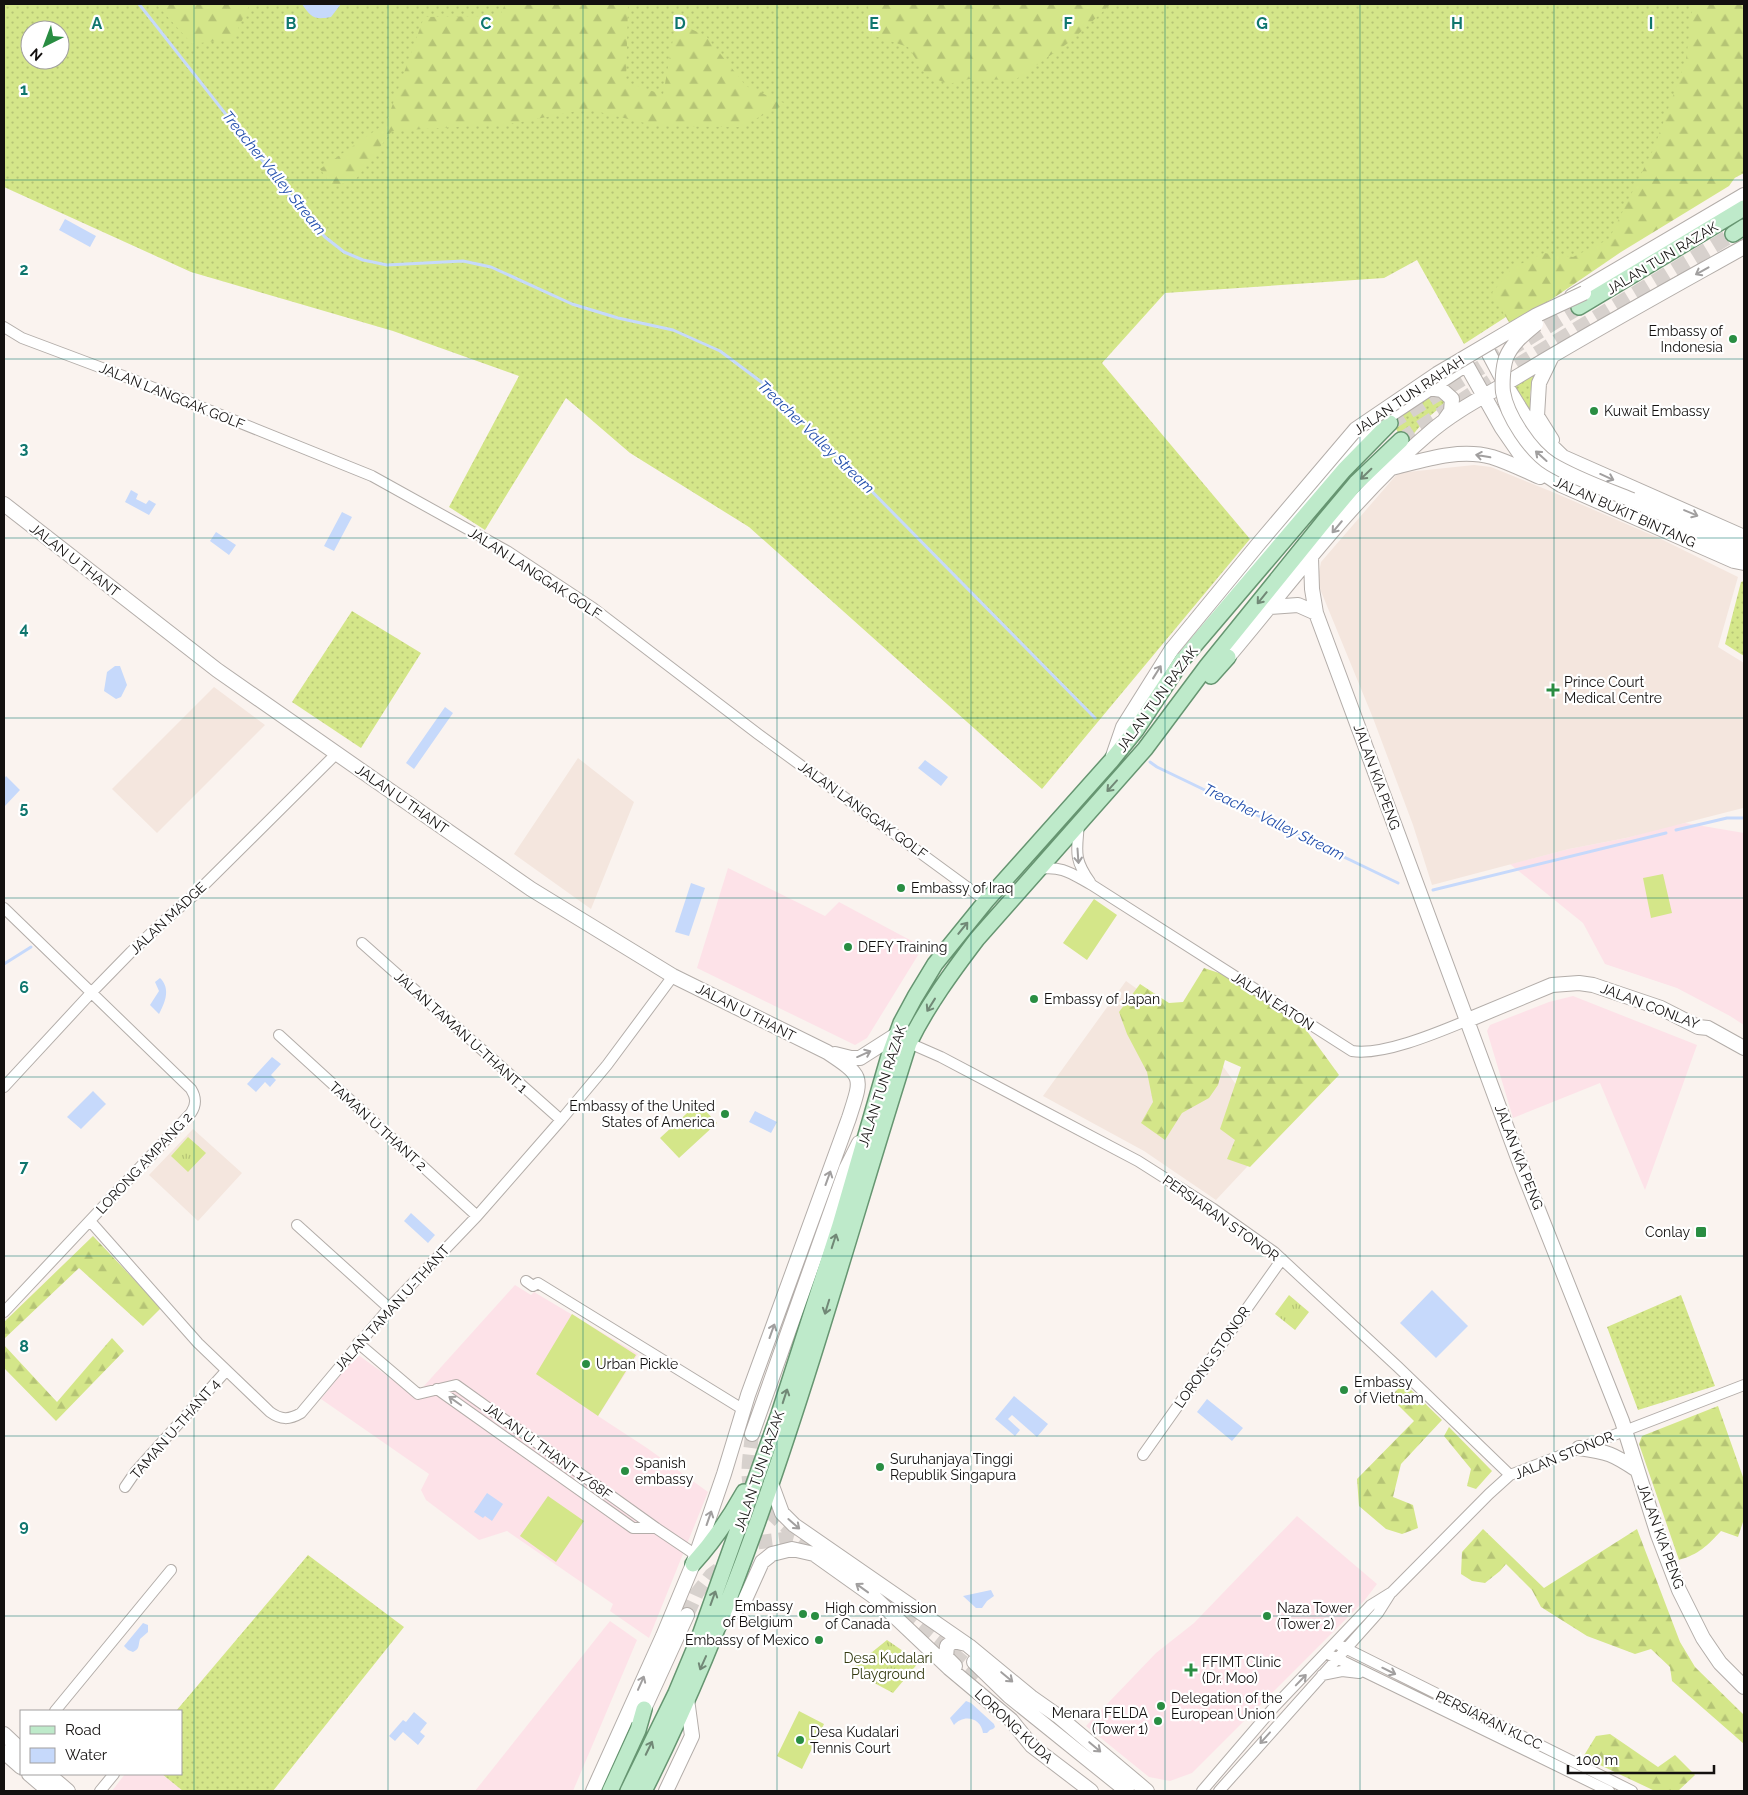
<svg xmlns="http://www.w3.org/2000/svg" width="1748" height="1795" viewBox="0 0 1748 1795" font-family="Raleway,sans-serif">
<defs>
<pattern id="grass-dots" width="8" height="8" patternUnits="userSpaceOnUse" patternTransform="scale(1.25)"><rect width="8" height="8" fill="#d4e689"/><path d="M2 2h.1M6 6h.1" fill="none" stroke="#b5c475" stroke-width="1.8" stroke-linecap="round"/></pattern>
<pattern id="forest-firs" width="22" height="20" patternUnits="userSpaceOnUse" patternTransform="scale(1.25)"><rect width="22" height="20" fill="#d4e689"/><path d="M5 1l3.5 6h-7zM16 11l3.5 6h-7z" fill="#b5c475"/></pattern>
<pattern id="park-tufts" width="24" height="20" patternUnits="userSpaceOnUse" patternTransform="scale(1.25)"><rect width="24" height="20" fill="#d4e689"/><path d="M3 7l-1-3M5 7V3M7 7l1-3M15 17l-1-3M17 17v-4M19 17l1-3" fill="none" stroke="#b5c475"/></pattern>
</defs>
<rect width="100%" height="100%" fill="#faf3ef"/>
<path fill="#fde2e8" d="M1685,823L1744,833V1025L1730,1016L1677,988L1605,964L1583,923L1510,864L1569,849L1626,838L1669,826Z
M728,868L825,916L839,902L923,947L867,1038L855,1045L697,968Z
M1573,996L1697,1045L1645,1190L1600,1083L1513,1118L1487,1031L1490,1025L1549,1002Z
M515,1285L531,1295L534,1292L638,1354L598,1416L647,1448L708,1492L649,1638L610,1611L613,1604L507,1531L479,1540L426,1500L421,1490L429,1474L321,1399L357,1354L415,1396Z
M1297,1516L1377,1584L1364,1601L1192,1773L1170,1781L1149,1777L1086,1726L1156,1653L1194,1623Z
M610,1621L637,1640L573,1791H475Z
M125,1774H162L183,1791H112Z"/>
<path fill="#f4e6de" d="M1474,465L1491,467L1555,493L1661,539L1738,577L1718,647L1744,663L1743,808L1626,838L1569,849L1432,885L1413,825L1373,718L1318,584V577L1321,562L1398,473Z
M214,687L265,725L157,833L112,789Z
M578,758L634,802L591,909L514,854Z
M1126,981L1200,1034L1274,1138L1216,1200L1144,1151L1043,1096Z
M193,1129L242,1173L198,1221L149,1175Z"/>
<path fill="url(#grass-dots)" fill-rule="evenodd" d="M4,4H1740L1744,12V173L1666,214L1464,344L1417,260L1384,278L1165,293L1102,363L1250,539L1042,789L749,527L630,453L566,398L485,530L449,507L519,376L393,331L191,272L4,187ZM30,30H60V60H30Z
M1533,373C1534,380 1533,382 1531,389C1529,397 1531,406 1532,414L1528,416L1512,383Z
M1429,395L1442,397L1444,402L1443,405L1425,420L1406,443L1385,414Z
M1744,581V656L1725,644L1741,582Z
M352,611L421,653L361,748L292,702Z
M1681,1295L1715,1386L1638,1410L1607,1327Z
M308,1555L404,1627L273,1791H183L162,1774H181V1711H176Z"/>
<path fill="url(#forest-firs)" d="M156,4H250L233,39L192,44Z
M505,4H628L626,82L663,95L676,22L706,36L746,86L786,104L739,127L657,126L587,109L516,123L392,131L356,179L333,187L320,169L386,123L424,17L500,16Z
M868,4H1111L1071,41L1015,80L969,79L949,84L927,76L908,47L872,35Z
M1693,4H1743L1744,7V165L1729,186L1621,252L1536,310L1510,324L1492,293L1512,268L1544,253L1573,257L1609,239L1654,148L1686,60Z
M1204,968L1225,975L1304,1027L1339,1075L1250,1167L1227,1159L1235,1140L1220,1129L1241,1067L1225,1060L1218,1085L1209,1098L1182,1113L1165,1140L1141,1123L1153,1102L1147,1072L1127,1034L1119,1012L1140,984L1169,1003L1183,1002Z
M93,1236L161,1308L143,1326L79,1268L4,1339V1322Z
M112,1338L124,1351L56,1421L4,1368V1345L57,1402Z
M1404,1383L1442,1420L1401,1464L1393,1497L1413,1505L1418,1528L1402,1534L1386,1529L1359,1506L1357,1479L1414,1421L1390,1397Z
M1718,1406L1744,1480V1519L1738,1537L1721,1531C1707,1546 1699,1554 1679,1560L1639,1444L1642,1436Z
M1449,1427L1492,1471L1476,1489L1467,1486L1471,1469L1444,1436Z
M1483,1529L1544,1588L1637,1529L1680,1642L1695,1667L1744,1715V1744L1672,1681L1670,1667L1651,1649L1635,1654L1587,1636L1541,1607L1532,1590L1506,1564L1500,1571L1485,1583L1472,1581L1461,1574L1462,1552Z
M1610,1734L1658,1767L1675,1755L1695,1775L1678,1791H1655L1583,1757L1596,1736Z"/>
<path fill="url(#park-tufts)" d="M188,1137L206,1153L188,1172L171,1156Z
M1289,1295L1309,1312L1295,1330L1275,1314Z
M887,1640L919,1662L893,1693L850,1670Z"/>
<path fill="#d4e689" d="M1663,874L1672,913L1651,918L1643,878Z
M1094,899L1117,915L1087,960L1063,943Z
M698,1103L717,1123L679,1158L660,1138Z
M572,1314L636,1355L598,1416L536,1374Z
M548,1496L584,1521L556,1562L520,1536Z
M799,1711L824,1724L802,1769L777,1756Z"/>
<path fill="#c6d9fb" d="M302,4H341L331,17C315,20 311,18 302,4Z
M65,219L96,236L90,247L59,230Z
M131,490L138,494L136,499L146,504L149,500L156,504L149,515L125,502Z
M342,512L352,517L334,551L324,546Z
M216,532L236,545L229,555L210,541Z
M115,666H120L127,685L121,697L116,699L104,691L107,672Z
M445,707L453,713L414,769L406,763Z
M925,760L948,777L941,786L918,768Z
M6,776L20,790L4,807V779Z
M691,883L705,888L689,936L675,932Z
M160,978C171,988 165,1003 159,1014L150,1005L159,991L155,982Z
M272,1057L281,1064L271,1075L276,1080L270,1087L265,1082L256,1092L247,1084Z
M93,1091L106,1104L81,1129L67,1117Z
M755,1111L777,1122L771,1133L749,1122Z
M411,1213L435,1235L428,1243L404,1221Z
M1432,1290L1468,1326L1436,1358L1400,1323Z
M1014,1396L1048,1424L1037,1437L1012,1415L1008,1419L1020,1430L1015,1436L995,1419Z
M1207,1399L1243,1428L1232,1441L1197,1412Z
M487,1493L503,1504L492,1521L485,1516L483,1518L474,1512Z
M991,1590L994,1596L987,1601L982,1608H976L963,1596Z
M143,1623L148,1625V1632L140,1639C138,1645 140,1649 133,1652L128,1650L124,1646Z
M966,1701L971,1703L994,1724L995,1727L993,1729L990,1730L987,1733H983C981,1717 963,1714 954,1725L950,1718Z
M414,1712L427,1723L420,1732L425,1736L418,1745L403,1732L395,1741L389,1736L403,1720L406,1722Z"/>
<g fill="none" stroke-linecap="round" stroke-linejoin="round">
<path stroke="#c6d9fb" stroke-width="3" d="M139,4L298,206L325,237L344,252L363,260L387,265L463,261L491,267L572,304L618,318L673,330L720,351L772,390L1095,718
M1150,762L1157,767L1398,883
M1676,830L1727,818H1744
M1433,890L1666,833
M4,964L31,947"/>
<path stroke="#d7d1cd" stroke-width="14" stroke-dasharray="14 7" stroke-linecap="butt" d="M752,1434C751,1448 746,1472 750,1485C757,1507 806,1543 826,1557
M871,1587L984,1679
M687,1615L697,1593L711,1575L753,1543L784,1539L806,1545"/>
<path stroke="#d7d1cd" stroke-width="15" stroke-dasharray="15 8" stroke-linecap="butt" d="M1390,423L1579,307
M1401,440L1492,381L1733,234"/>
<defs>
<path id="street" d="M4,327L22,338L134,380L372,476L507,551L593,608L758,734L986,901
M1079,823C1077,851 1073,858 1090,882
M1038,869C1064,866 1070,873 1092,885L1352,1051C1383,1056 1439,1032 1468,1020
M4,908L191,1089C196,1097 197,1104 191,1113L4,1312
M362,943L561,1120
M279,1035L477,1216
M909,1043L941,1057L1138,1161L1212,1208L1274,1252L1398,1367L1510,1475
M4,1087L91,993L131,952L166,919L193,896L337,753
M90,1221L198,1343L270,1412C281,1420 289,1420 301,1413L389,1308L477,1216L561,1120L607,1065L673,976
M297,1225L389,1308
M526,1281L533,1286L538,1283L744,1410
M358,1343L418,1394L456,1385L656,1528L696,1555
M437,1389L633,1528H656
M1143,1455L1282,1259
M125,1487L136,1471L226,1371
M1335,1643L1632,1791
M1326,1653L1609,1791
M1322,1675L1342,1671L1359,1673
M55,1711L171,1570
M100,1791L114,1774
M1202,1791L1275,1706L1371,1605L1392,1592L1489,1494L1510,1475L1744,1385
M1219,1791L1378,1613L1390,1594"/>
<path id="secondary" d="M1572,296L1744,195
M1487,350L1505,384L1531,426L1563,457L1744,537
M1466,364L1502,428L1522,457L1540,471L1561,485L1734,561L1744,563
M1428,388L1442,390L1452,399L1451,411L1444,421
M1552,440L1537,416L1539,383L1552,356
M1392,468C1424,460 1459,448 1492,457C1508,462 1524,470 1540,477
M1632,500L1744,551
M4,504L217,670L531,889L673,976L827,1052C865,1077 862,1077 849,1118L748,1395L724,1474L693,1564L663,1636L593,1791
M1311,558L1312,589L1316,613L1522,1169L1622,1421L1658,1535L1679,1590L1703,1638L1720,1663L1744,1687
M1270,607L1298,605L1316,613
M1185,654L1189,643L1197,627L1370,428L1462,367
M1228,657C1292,581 1352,499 1428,434C1455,410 1489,394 1520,375C1594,330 1669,289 1744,247
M1113,756L1123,727L1172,649
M1468,1020L1552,985L1579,983L1593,985L1661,1008L1698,1027L1708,1028L1744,1048
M835,1054L851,1058H860L896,1035
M752,1434L846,1169L859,1143
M1579,1448C1608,1452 1613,1454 1637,1470
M771,1483L782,1513L794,1525L969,1646L1031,1697L1058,1716L1147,1791
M718,1627L744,1602L762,1562L772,1554L792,1549L814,1554L873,1596L949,1668L1011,1720L1032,1746L1091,1791
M974,1662L1009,1696L1127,1791
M955,1666L946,1657L947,1646L954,1641L966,1644
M638,1718L644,1709L687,1615
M4,1734L21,1750
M4,1752L21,1767
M29,1774L49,1791
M48,1774L68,1791
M666,1791L692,1736L687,1699"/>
<path id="primary" d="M1733,234L1744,227
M1579,307L1744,208
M1211,676L1228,657
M693,1564C713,1542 729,1519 744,1492
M610,1791L638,1730L644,1709
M628,1791L676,1693L699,1638L779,1414L840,1225L889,1056L901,1023L915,997L935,964L986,901L1111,761L1136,730L1183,659L1344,470L1390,423
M644,1791C764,1554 829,1295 909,1043C927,1006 952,972 977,939L1145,749L1207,666L1325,520L1356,483L1401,440"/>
</defs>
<use href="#street" stroke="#b3ada9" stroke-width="12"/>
<use href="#secondary" stroke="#b3ada9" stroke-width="16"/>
<use href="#primary" stroke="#669571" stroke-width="18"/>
<use href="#street" stroke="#fff" stroke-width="10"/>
<use href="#secondary" stroke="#fff" stroke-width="14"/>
<use href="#primary" stroke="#beeaca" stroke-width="15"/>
<defs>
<path id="secondary-bridge" d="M1536,324C1524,334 1512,343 1506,358C1503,367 1502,383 1503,392C1507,416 1531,452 1551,464C1576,479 1605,489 1632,500
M1172,649L1260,542L1356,429L1437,374L1537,315L1584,293"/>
</defs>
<use href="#secondary-bridge" stroke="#b3ada9" stroke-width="16" stroke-linecap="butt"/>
<use href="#secondary-bridge" stroke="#fff" stroke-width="14"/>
</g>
<defs><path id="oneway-shaft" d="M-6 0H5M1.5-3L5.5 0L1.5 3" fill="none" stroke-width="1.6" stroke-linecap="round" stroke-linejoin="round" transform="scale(1.25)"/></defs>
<g stroke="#a19f9f">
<use href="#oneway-shaft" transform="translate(1702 271) rotate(151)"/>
<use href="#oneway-shaft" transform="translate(1483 456) rotate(-170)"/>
<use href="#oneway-shaft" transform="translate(1541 456) rotate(-138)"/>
<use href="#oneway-shaft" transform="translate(1607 477) rotate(24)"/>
<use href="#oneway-shaft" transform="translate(1691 513) rotate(23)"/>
<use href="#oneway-shaft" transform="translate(1337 527) rotate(130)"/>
<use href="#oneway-shaft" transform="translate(1157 672) rotate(-58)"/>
<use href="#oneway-shaft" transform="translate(1078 856) rotate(86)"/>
<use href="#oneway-shaft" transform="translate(864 1054) rotate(-24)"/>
<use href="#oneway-shaft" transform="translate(828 1178) rotate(-70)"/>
<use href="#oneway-shaft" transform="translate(772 1331) rotate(-70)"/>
<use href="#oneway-shaft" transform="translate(455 1401) rotate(-145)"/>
<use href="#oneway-shaft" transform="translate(709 1518) rotate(-71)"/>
<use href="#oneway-shaft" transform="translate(794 1524) rotate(41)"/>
<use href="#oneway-shaft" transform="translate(862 1588) rotate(-144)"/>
<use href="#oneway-shaft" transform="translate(1389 1671) rotate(26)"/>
<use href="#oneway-shaft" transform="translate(1007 1677) rotate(40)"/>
<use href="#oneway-shaft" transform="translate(1301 1680) rotate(-46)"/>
<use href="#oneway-shaft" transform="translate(641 1683) rotate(-66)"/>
<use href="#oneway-shaft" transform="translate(1265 1738) rotate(132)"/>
<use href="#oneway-shaft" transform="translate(1095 1747) rotate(40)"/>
</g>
<g stroke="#718876">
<use href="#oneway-shaft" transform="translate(1366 474) rotate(136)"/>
<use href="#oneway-shaft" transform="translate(1262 598) rotate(129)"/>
<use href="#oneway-shaft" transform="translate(1112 786) rotate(132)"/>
<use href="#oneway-shaft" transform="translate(963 928) rotate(-51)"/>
<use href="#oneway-shaft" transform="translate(931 1005) rotate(122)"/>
<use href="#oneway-shaft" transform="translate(834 1241) rotate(-72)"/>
<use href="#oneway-shaft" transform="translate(827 1307) rotate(107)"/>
<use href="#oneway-shaft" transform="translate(785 1396) rotate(-72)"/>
<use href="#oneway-shaft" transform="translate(713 1598) rotate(-70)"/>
<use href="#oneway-shaft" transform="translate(703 1663) rotate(114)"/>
<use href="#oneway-shaft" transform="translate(649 1748) rotate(-64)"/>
</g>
<path fill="none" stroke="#0f766e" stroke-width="1" stroke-opacity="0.55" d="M194,4V1791M388,4V1791M583,4V1791M777,4V1791M971,4V1791M1165,4V1791M1360,4V1791M1554,4V1791M4,180H1744M4,359H1744M4,538H1744M4,718H1744M4,898H1744M4,1077H1744M4,1256H1744M4,1436H1744M4,1616H1744"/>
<g fill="#298d42" stroke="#fff" stroke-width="2">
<circle cx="1733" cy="339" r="5"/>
<circle cx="1594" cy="411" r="5"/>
<path d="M1550.5 682.5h5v5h5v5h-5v5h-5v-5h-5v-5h5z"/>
<circle cx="901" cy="888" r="5"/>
<circle cx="848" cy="947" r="5"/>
<circle cx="1034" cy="999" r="5"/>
<circle cx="725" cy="1114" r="5"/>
<rect x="1695" y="1226" width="12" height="12" rx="2.5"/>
<circle cx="586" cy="1364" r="5"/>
<circle cx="1344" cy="1390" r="5"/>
<circle cx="880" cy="1467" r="5"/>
<circle cx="625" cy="1471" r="5"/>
<circle cx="803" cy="1614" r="5"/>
<circle cx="815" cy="1616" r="5"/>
<circle cx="1267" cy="1616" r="5"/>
<circle cx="819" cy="1640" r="5"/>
<path d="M1188.5 1662.5h5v5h5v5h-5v5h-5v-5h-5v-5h5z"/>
<circle cx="1161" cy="1706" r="5"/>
<circle cx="1158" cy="1721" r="5"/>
<circle cx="800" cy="1740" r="5"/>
</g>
<g text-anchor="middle" stroke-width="4.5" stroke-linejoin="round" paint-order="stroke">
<g font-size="14" fill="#13100f" stroke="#fff">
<text transform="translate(1662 258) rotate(-31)" y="5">JALAN TUN RAZAK</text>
<text transform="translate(1409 395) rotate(-34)" y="5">JALAN TUN RAHAH</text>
<text transform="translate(172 396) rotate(22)" y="5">JALAN LANGGAK GOLF</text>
<text transform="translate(1625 512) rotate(24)" y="5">JALAN BUKIT BINTANG</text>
<text transform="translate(75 560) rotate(38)" y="5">JALAN U THANT</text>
<text transform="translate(535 573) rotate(33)" y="5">JALAN LANGGAK GOLF</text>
<text transform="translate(1157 699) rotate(-54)" y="5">JALAN TUN RAZAK</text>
<text transform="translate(1377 777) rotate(70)" y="5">JALAN KIA PENG</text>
<text transform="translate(402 799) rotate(35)" y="5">JALAN U THANT</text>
<text transform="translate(863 810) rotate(36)" y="5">JALAN LANGGAK GOLF</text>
<text transform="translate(168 918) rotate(-43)" y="5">JALAN MADGE</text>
<text transform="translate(1273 1001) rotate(33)" y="5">JALAN EATON</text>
<text transform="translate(1650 1006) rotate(21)" y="5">JALAN CONLAY</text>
<text transform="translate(746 1012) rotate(27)" y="5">JALAN U THANT</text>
<text transform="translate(461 1032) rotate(42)" y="5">JALAN TAMAN U-THANT 1</text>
<text transform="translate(882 1086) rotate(-72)" y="5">JALAN TUN RAZAK</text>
<text transform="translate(378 1126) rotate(42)" y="5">TAMAN U THANT 2</text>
<text transform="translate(1519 1157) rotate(69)" y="5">JALAN KIA PENG</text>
<text transform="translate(144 1163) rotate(-47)" y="5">LORONG AMPANG 2</text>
<text transform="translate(1221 1218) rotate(35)" y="5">PERSIARAN STONOR</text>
<text transform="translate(392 1308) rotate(-48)" y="5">JALAN TAMAN U-THANT</text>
<text transform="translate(1212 1357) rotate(-55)" y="5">LORONG STONOR</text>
<text transform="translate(175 1429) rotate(-49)" y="5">TAMAN U-THANT 4</text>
<text transform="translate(548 1451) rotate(36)" y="5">JALAN U. THANT 1/68F</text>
<text transform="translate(1564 1455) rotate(-22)" y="5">JALAN STONOR</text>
<text transform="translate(759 1471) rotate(-71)" y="5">JALAN TUN RAZAK</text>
<text transform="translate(1661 1536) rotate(70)" y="5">JALAN KIA PENG</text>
<text transform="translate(1489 1720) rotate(26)" y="5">PERSIARAN KLCC</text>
<text transform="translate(1014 1726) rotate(43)" y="5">LORONG KUDA</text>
</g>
<g font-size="14" fill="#13100f" stroke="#fff" text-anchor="start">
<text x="1723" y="336" text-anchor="end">Embassy of<tspan x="1723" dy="16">Indonesia</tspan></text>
<text x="1604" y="416">Kuwait Embassy</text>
<text x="1564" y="687">Prince Court<tspan x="1564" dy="16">Medical Centre</tspan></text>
<text x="911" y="893">Embassy of Iraq</text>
<text x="858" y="952">DEFY Training</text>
<text x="1044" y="1004">Embassy of Japan</text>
<text x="715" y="1111" text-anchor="end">Embassy of the United<tspan x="715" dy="16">States of America</tspan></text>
<text x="1690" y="1237" text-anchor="end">Conlay</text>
<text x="596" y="1369">Urban Pickle</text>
<text x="1354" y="1387">Embassy<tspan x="1354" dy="16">of Vietnam</tspan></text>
<text x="890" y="1464">Suruhanjaya Tinggi<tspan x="890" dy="16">Republik Singapura</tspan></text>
<text x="635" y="1468">Spanish<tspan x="635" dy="16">embassy</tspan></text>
<text x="793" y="1611" text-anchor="end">Embassy<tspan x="793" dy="16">of Belgium</tspan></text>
<text x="825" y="1613">High commission<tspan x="825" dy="16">of Canada</tspan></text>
<text x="1277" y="1613">Naza Tower<tspan x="1277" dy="16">(Tower 2)</tspan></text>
<text x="809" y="1645" text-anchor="end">Embassy of Mexico</text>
<text x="1202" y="1667">FFIMT Clinic<tspan x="1202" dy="16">(Dr. Moo)</tspan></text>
<text x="1171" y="1703">Delegation of the<tspan x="1171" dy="16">European Union</tspan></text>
<text x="1148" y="1718" text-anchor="end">Menara FELDA<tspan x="1148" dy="16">(Tower 1)</tspan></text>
<text x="810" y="1737">Desa Kudalari<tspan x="810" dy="16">Tennis Court</tspan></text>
</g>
<g font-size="14" fill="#343b11" stroke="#fff">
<text x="888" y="1663">Desa Kudalari<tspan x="888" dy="16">Playground</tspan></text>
</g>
<g font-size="15" font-style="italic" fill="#204dab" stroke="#fff">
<text transform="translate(274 173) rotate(51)" y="5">Treacher Valley Stream</text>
<text transform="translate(816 437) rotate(44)" y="5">Treacher Valley Stream</text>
<text transform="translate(1274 822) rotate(26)" y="5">Treacher Valley Stream</text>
</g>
</g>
<g font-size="16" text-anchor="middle" font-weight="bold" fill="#0f766e" stroke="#fff" stroke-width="4.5" stroke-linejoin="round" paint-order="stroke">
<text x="97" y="29">A</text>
<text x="291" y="29">B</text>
<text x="486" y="29">C</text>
<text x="680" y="29">D</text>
<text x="874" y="29">E</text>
<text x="1068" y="29">F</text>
<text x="1262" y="29">G</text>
<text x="1457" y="29">H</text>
<text x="1651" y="29">I</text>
<text x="24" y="95">1</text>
<text x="24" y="275">2</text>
<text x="24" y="454">3</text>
<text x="24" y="634">4</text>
<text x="24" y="813">5</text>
<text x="24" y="993">6</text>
<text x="24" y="1172">7</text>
<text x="24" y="1352">8</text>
<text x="24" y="1531">9</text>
</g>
<rect width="1748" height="1795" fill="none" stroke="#13100f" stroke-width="10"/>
<rect x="20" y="1710" width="162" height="65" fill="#ffffff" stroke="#a19f9f"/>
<rect x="30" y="1726" width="25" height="8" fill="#beeaca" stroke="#a19f9f"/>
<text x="65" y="1735" font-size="15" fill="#13100f">Road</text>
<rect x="30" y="1748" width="25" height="15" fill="#c6d9fb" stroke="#a19f9f"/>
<text x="65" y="1760" font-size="15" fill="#13100f">Water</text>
<g transform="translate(45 45) rotate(222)"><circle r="24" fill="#ffffff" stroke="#a19f9f"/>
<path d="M0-4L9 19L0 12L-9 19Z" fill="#298d42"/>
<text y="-8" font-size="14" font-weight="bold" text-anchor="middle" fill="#13100f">N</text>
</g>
<path d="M1568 1765v8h146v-8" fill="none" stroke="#13100f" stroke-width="2.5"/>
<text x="1576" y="1765" font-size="15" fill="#13100f" stroke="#ffffff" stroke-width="4" paint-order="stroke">100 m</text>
</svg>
